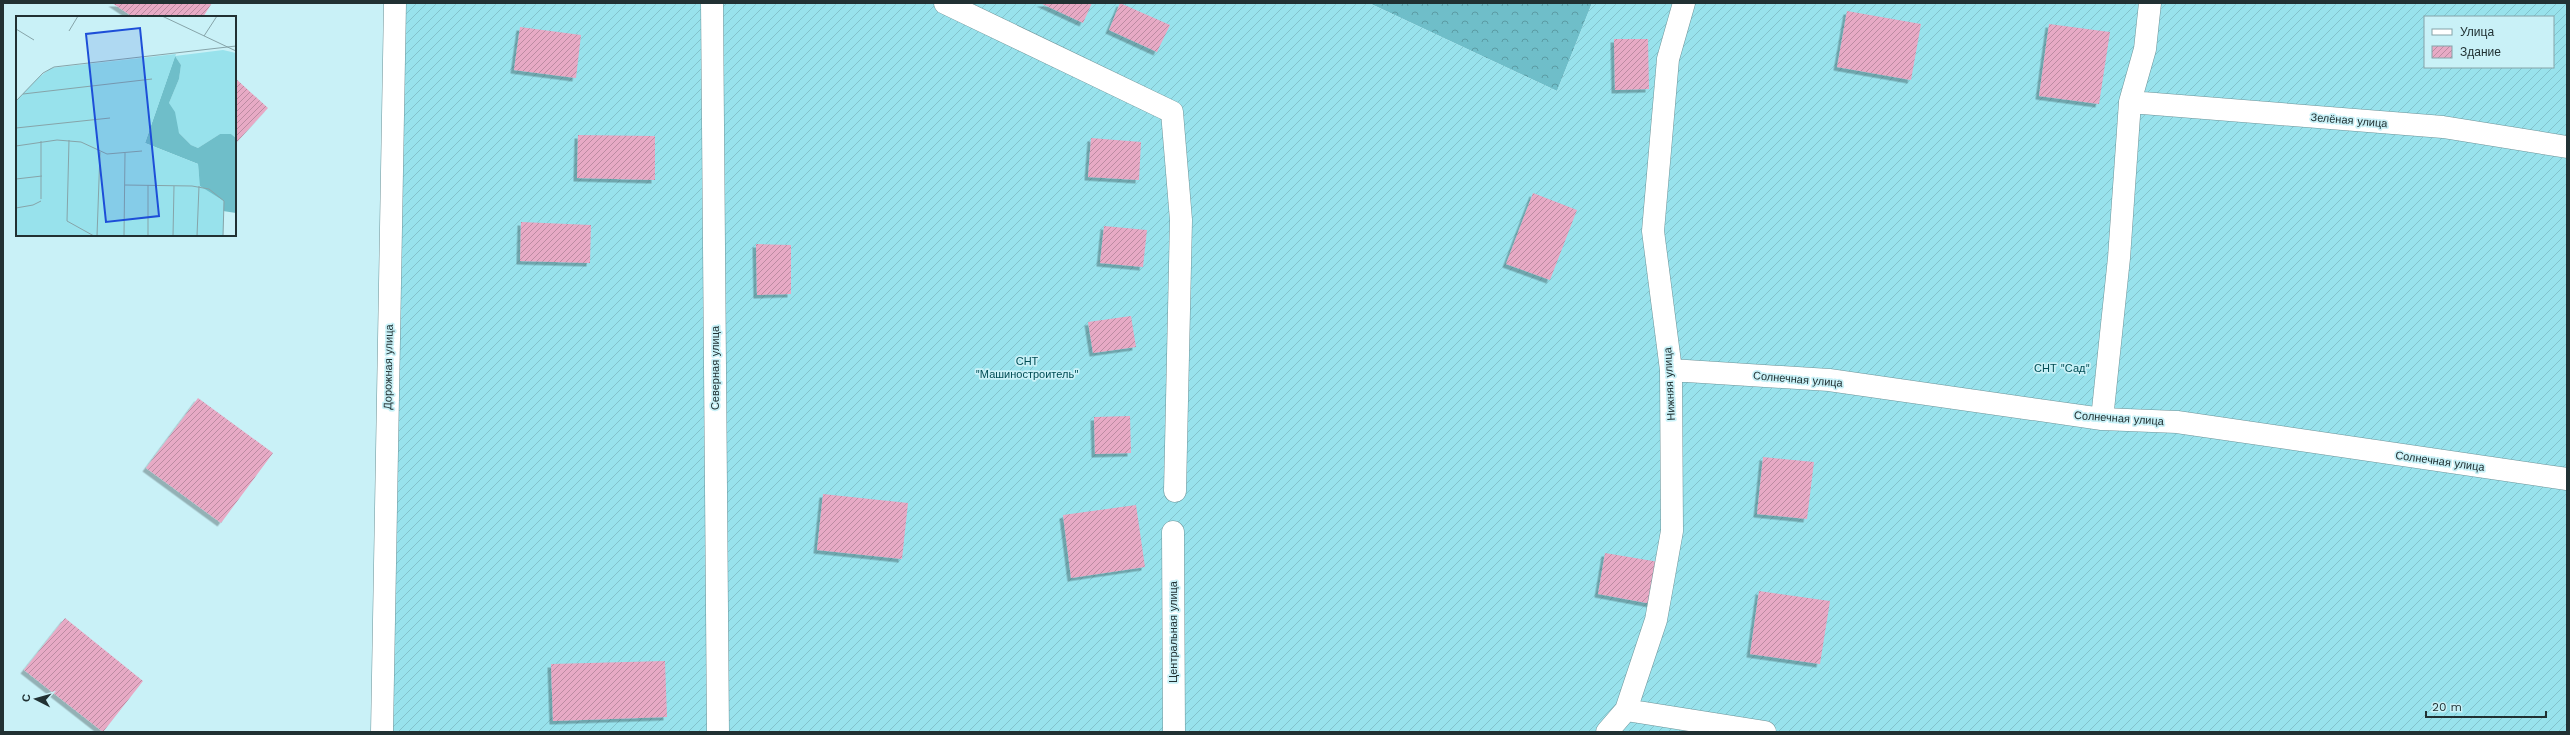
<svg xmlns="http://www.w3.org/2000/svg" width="2570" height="735" viewBox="0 0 2570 735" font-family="'Work Sans',sans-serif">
<defs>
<pattern id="forest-crowns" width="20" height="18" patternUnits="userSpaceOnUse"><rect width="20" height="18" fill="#6fbec9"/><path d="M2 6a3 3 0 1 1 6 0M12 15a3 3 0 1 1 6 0" fill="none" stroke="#5b9ba4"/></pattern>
<pattern id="garden-furrows" width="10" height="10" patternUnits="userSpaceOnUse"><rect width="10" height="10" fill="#98e2ec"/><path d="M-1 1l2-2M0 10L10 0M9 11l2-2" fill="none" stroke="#83c2cb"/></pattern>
<pattern id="building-hatch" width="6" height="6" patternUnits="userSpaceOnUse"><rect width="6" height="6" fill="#e7aac5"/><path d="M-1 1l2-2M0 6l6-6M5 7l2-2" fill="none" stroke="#bb8ba1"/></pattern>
<filter id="shadow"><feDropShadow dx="-3.5" dy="3.5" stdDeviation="0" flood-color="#0004"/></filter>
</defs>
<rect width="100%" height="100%" fill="#c9f1f7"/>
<path fill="url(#forest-crowns)" d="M1369,3H1592L1557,91Z"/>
<path fill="url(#garden-furrows)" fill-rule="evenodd" d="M395,3H1369L1557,91L1592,3H2567V732H382ZM2425,17H2553V67H2425Z"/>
<path fill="url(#building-hatch)" filter="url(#shadow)" d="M112,3H212L203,17H133Z
M1040,3H1092L1083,23Z
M1120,3L1170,25L1157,52L1109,30Z
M1847,11L1921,24L1911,80L1837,67Z
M2049,24L2110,32L2099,104L2039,96Z
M520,27L581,35L576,78L514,70Z
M1614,39H1648L1649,89L1615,90Z
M235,78L268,108L235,144Z
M578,135L655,136V180L577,178Z
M1091,138L1141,142L1139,180L1088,177Z
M1533,193L1577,210L1550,280L1506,264Z
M521,222L591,225L590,263L520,261Z
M1104,226L1147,230L1143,267L1100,263Z
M756,244L791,245V294L757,295Z
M1131,316L1136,347L1093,353L1088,322Z
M198,398L273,453L221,523L146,468Z
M1130,416L1131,453L1095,454L1094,417Z
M1763,457L1814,462L1807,519L1757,514Z
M823,494L908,503L902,559L817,550Z
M1136,505L1145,567L1071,578L1063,515Z
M1605,553L1659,562L1652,604L1598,594Z
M1759,591L1830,601L1820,664L1750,654Z
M65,618L143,681L103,732L24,670Z
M665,661L667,717L553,721L551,664Z"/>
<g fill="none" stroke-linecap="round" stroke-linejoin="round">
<defs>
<path id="minor" d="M712,3L718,732
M945,3L1172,112L1181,220L1175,491
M2130,102L2443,127L2567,147
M1671,370L1829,380L2102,419L2177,422L2567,479
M2102,419L2119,258L2130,102L2145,49L2150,3
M1173,532L1174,732
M1626,710L1765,732
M382,732L395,3
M1607,732L1626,710L1656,620L1672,531L1671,370L1653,231L1668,59L1684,3"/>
</defs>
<use href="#minor" stroke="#6e9499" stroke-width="23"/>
<use href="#minor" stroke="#fff" stroke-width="22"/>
</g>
<g text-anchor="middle" stroke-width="3.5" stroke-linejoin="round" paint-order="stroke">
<g font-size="11" fill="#213133" stroke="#c9f1f7">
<text transform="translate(2349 120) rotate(5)" y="4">Зелёная улица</text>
<text transform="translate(388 367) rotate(-89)" y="4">Дорожная улица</text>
<text transform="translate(715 368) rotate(-90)" y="4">Северная улица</text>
<text transform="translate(1798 379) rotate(5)" y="4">Солнечная улица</text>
<text transform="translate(1669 384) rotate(-93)" y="4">Нижняя улица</text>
<text transform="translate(2119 418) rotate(4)" y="4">Солнечная улица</text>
<text transform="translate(2440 461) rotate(8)" y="4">Солнечная улица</text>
<text transform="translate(1173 632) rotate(-90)" y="4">Центральная улица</text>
</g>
<g font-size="11" fill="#004c54" stroke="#c9f1f7">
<text x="1027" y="365">СНТ<tspan x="1027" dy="13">"Машиностроитель"</tspan></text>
<text x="2062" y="372">СНТ "Сад"</text>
</g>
</g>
<g transform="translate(16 16)">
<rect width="220" height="220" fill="#c9f1f7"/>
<path d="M207,34L220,37V122L215,118H204L182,132L175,129L163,117L153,87L163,63L165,49L159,40Z" fill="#98e2ec"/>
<path d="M159,40L165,49L163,63L153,87L159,96L163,117L175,129L182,132L204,118H215L220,122V197L207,195L183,170L182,148L129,127Z" fill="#6fbec9"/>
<path d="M160,38L129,127L182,148L184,170L208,185L207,220H0V85L22,62L35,52Z" fill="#98e2ec"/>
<path fill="none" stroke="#86a4a9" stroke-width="1" d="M146,0L220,35M0,13L18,24M53,15L62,0M188,20L201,0M7,78L136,63M0,85L27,57L38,51L220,30M0,112L94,102M53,124L51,205L78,220M25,125V183M0,130L41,124L65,126L91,138L126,135M0,163L26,160M109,169L176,170L193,173L208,185L207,220M0,192L17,189L25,185M81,220L84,136M108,220L109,137M132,220V169M157,220L158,170M181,220L183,170"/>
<path fill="#1d4ed8" fill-opacity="0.15" stroke="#1d4ed8" stroke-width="2" d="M124,12L143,200L90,206L70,18Z"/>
<rect width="220" height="220" fill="none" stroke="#213133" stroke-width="2"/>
</g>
<rect width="2570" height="735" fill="none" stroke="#213133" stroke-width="8"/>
<rect x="2424" y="16" width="130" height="52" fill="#c9f1f7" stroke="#86a4a9"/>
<rect x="2432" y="29" width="20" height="6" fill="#ffffff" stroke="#86a4a9"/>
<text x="2460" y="36" font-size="12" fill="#213133">Улица</text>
<rect x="2432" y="46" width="20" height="12" fill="url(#building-hatch)" stroke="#86a4a9"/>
<text x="2460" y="56" font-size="12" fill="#213133">Здание</text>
<g transform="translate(36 699) rotate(276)" stroke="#c9f1f7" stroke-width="3" paint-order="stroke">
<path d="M0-3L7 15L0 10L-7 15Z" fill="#213133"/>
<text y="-6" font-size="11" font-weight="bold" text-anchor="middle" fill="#213133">С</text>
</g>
<path d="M2426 711v6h120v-6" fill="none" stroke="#213133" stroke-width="2"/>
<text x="2432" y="711" font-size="12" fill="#213133" stroke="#c9f1f7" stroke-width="3" paint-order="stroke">20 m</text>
</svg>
